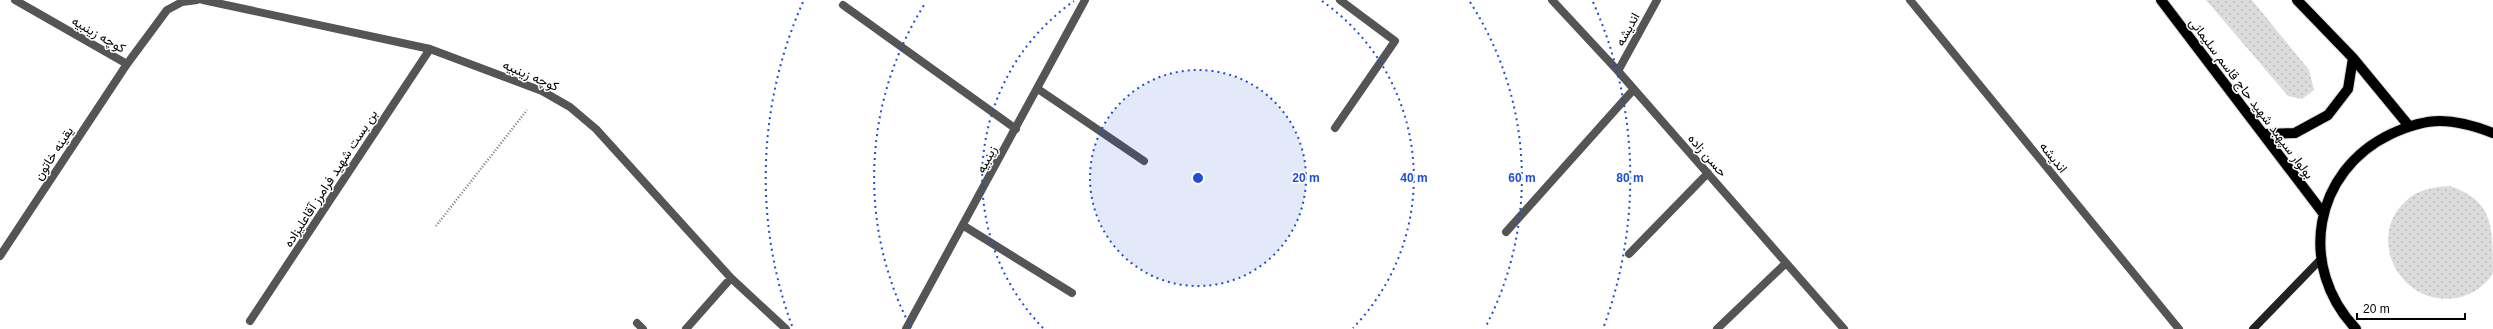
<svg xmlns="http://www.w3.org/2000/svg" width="2493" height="329" viewBox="0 0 2493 329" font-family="Arial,Vazirmatn,sans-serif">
<defs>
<pattern id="grass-dots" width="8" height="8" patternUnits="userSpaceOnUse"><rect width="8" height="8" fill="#dcdcdc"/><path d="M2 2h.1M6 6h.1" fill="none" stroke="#bbb" stroke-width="1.8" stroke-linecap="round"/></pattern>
</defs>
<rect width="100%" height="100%" fill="#fff"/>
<path fill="url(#grass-dots)" d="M2206,0H2252L2309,70L2314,90L2302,99L2288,96Z
M2450,186C2493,201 2493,225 2493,273C2486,286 2470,296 2456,298C2397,307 2362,231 2412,196C2424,188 2437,187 2450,186Z"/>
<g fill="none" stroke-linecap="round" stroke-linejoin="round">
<defs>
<path id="primary" d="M2161,0L2323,213
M2297,0L2353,58L2409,126
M2264,134L2295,133L2328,115L2348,89L2353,58
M2356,329C2297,267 2313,171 2391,134C2406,127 2423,121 2440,121C2459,121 2475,126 2493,133"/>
</defs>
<use href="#primary" stroke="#dbdbdb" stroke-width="12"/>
<path stroke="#777" stroke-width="2.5" stroke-dasharray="1 2" stroke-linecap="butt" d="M436,226L527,110"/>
<path stroke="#555" stroke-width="8" d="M15,0L127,64L167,10L182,2L197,0
M203,0L430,49L542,91L570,107L596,129L731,278L786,329
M1552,0L1618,71L1844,329
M1910,0L2179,329
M843,5L1016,129
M1618,71L1657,0
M1038,89L1144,161
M1335,128L1395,41L1340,0
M964,226L1072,293
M1506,232L1634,89
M1629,254L1708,173
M0,256L127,64
M250,321L430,49
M637,323L643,329
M686,329L731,278
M906,329L1085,0
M1717,329L1786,263"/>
<path stroke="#222" stroke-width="8" d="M2253,329L2321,259"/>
<use href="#primary" stroke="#000" stroke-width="10"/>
</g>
<circle cx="1198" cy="178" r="108" fill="#1d4ed8" fill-opacity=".12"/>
<g fill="none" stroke="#1d4ed8" stroke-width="2" stroke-dasharray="2 4">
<circle cx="1198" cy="178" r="108"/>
<path d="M1043 328A216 216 0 0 1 1074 1M1322 1A216 216 0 0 1 1353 328"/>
<path d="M911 328A324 324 0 0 1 926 2M1470 2A324 324 0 0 1 1485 328"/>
<path d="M792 326A432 432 0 0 1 803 2M1593 2A432 432 0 0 1 1604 326"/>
</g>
<g text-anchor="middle" stroke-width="3" stroke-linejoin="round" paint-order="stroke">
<g font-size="13" fill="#000" stroke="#fff">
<text transform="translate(1627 29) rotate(-61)" y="5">اندیشه</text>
<text transform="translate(99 34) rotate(30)" y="5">کوچه زینبیه</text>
<text transform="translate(531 75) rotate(23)" y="5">کوچه زینبیه</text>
<text transform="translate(2252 98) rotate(53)" y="5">بولوار سپهبد شهید حاج قاسم سلیمانی</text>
<text transform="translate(53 153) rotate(-57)" y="5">یقینه خاتون</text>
<text transform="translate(1708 155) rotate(49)" y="5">حسن زاده</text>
<text transform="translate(2054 157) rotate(51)" y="5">اندیشه</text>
<text transform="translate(986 159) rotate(-62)" y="5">زینبیه</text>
<text transform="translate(330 178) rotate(-57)" y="5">بن بست شهید فرامرز آقاعلیزاده</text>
</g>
</g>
<circle cx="1198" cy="178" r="6" fill="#1d4ed8" stroke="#fff" stroke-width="2"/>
<g font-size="12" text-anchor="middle" font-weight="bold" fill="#1d4ed8" stroke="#fff" stroke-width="3" stroke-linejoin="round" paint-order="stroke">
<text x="1306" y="182">20 m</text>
<text x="1414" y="182">40 m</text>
<text x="1522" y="182">60 m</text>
<text x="1630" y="182">80 m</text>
</g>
<path d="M2357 313v6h108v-6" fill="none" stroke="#000000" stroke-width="2"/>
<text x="2363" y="313" font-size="12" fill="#000000" stroke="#ffffff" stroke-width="3" paint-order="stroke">20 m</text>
</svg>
